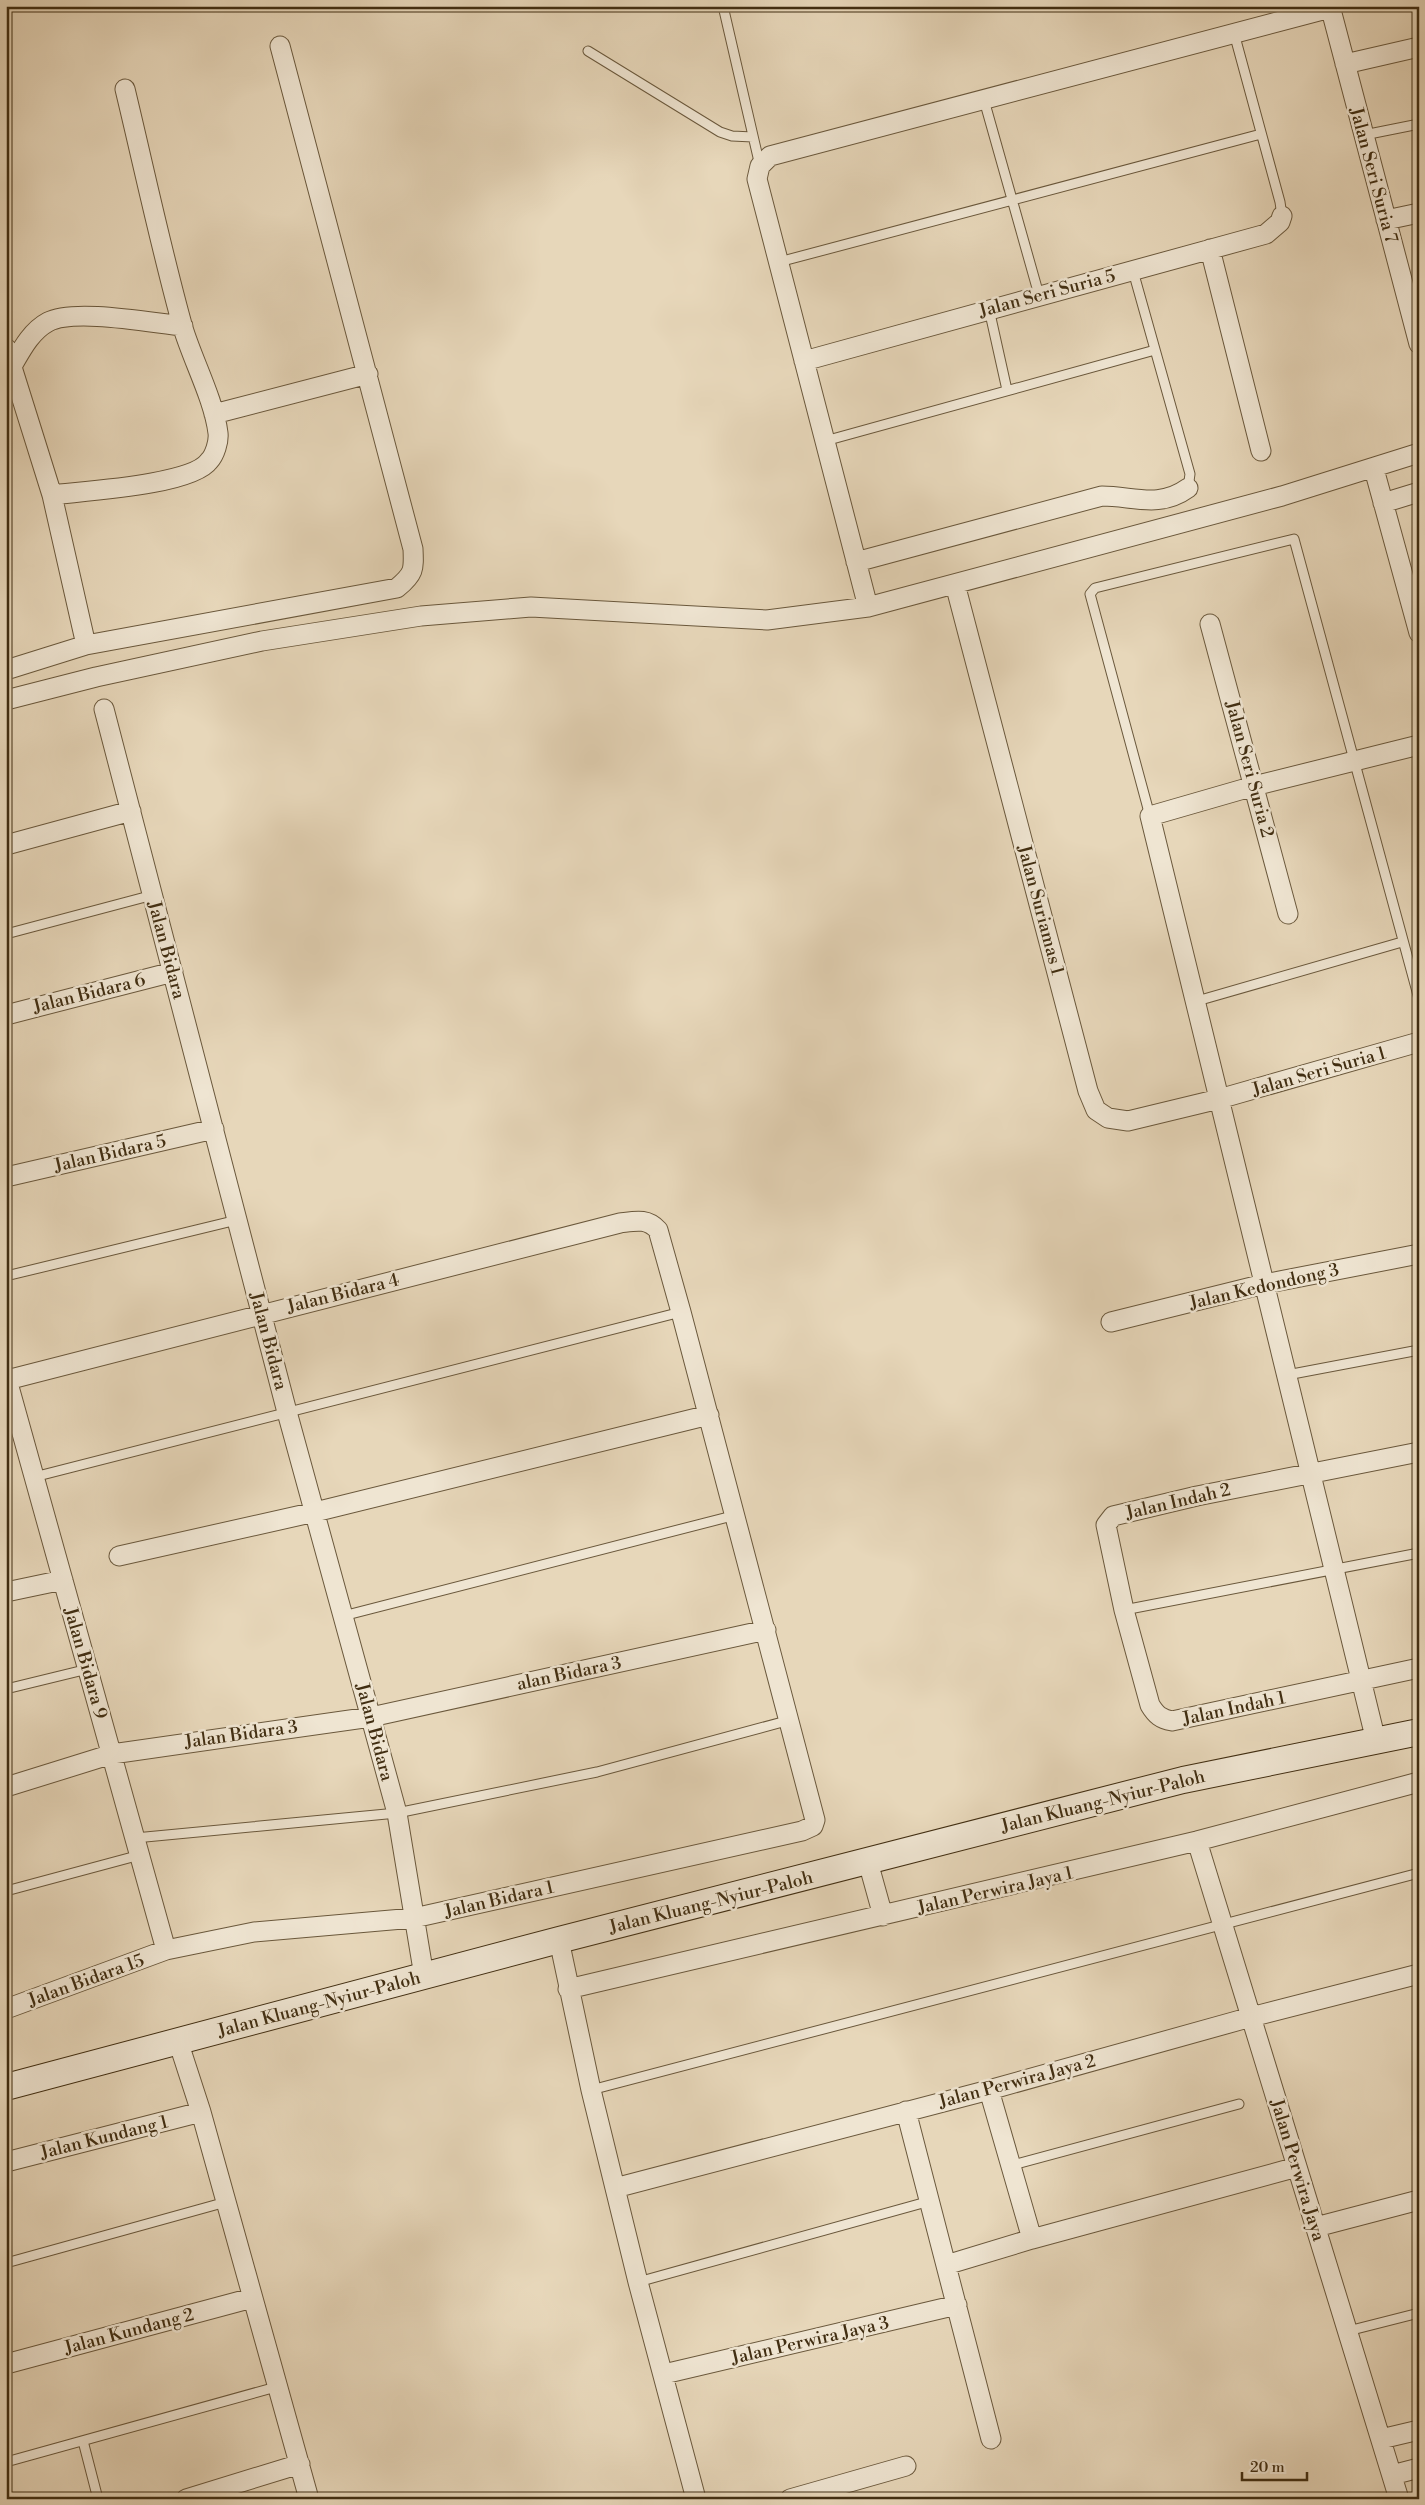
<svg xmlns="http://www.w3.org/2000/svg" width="1425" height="2505" viewBox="0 0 1425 2505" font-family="'Libre Bodoni',serif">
<rect width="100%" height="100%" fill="#e7d7ba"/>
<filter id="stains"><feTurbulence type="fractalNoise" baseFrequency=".004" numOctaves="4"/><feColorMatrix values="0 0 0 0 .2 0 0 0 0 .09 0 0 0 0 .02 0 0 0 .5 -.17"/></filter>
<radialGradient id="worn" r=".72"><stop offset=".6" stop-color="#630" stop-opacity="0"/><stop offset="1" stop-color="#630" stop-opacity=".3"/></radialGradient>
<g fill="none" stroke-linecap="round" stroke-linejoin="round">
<defs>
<path id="lane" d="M723,6L760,166
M1234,33L1280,202L1282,216
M588,51L720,132L732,136L753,137
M984,100L1039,295
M1364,135L1419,124
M779,262L1261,134
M1133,271L1190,474L1188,488
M989,309L1007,390
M825,441L1155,350
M1150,816L1090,594L1095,588L1294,539L1419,999
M6,934L153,895
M1197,1001L1402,942
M6,1276L237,1220
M1287,1375L1419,1350
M34,1477L681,1312
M1124,1610L1419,1553
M343,1616L736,1515
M6,1689L88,1669
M135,1838L397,1813L597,1772L790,1720
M6,1891L140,1855
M591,2090L1419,1873
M1009,2166L1239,2104
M6,2263L226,2202
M638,2282L930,2201
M1348,2331L1419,2313
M83,2441L98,2499
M6,2462L276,2387"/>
<path id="street" d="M1330,6L1419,344
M1345,64L1419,47
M1386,220L1419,213
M1210,249L1261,451
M6,348L52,495L86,645
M804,361L1266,234L1280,222L1282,216
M8,373C19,355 29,332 48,322C74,308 152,323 183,326
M214,414L368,374
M1374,469L1419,633
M52,495C84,491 192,485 209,461C215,455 219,441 218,433C214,400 193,361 183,328C161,249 144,168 125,89
M1383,503L1419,492
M856,562L1102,496C1133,496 1159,509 1188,488
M955,584L1088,1091L1096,1110L1108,1118L1128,1121L1219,1099L1419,1042
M868,607L757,179L760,166L770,156L1330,8
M1210,624L1288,914
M6,670L86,645L397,588C414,574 414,570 413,549L280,46
M6,700L96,677L262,641L421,616L531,607L767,620L868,607L1282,496L1419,453
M104,709L287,1412L397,1813L424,1976
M6,845L131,811
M6,1015L173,972
M6,1177L214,1129
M1111,1322L1264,1284L1419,1254
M6,1376L166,1950
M1419,1452L1197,1496L1113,1516L1106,1525L1124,1610L1150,1705C1156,1715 1161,1719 1172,1721L1419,1668
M119,1556L315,1512L709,1415
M6,1592L63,1580
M1376,1741L1150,816L1254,786L1419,745
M6,1787L112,1754L371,1717L766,1630
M1197,1841L1399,2499
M868,1862L883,1916
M559,1940L591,2090L638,2282L696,2499
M568,1989L1197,1841L1419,1782
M6,2009L166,1950L254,1932L414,1918L802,1831L813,1826L815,1820L681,1312L658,1230C647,1218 636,1221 620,1223L7,1380
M178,2041L201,2112L309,2499
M989,2090L1032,2239L1297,2167
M906,2111L991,2439
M6,2162L201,2112
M615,2188L989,2090L1251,2017L1419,1974
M1316,2227L1419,2200
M946,2265L1032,2239
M6,2364L252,2298
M664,2374L957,2305
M1381,2439L1419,2430
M1392,2475L1419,2468
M186,2499L300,2464
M790,2499L906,2466"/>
<path id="secondary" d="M6,2087L559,1940L1183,1780L1419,1732"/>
</defs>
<use href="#lane" stroke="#6a583c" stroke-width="11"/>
<use href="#street" stroke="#6a583c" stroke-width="21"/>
<use href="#secondary" stroke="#412e12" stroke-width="28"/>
<use href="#lane" stroke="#efe5d2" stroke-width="9"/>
<use href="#street" stroke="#efe5d2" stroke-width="19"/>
<use href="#secondary" stroke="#efe5d2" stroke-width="26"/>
</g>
<g text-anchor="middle" stroke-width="5" stroke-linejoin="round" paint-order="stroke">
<g font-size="18" fill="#412e12" stroke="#efe5d2">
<text transform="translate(1374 175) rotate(75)" y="6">Jalan Seri Suria 7</text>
<text transform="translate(1047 293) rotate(-15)" y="6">Jalan Seri Suria 5</text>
<text transform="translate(1250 769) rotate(75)" y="6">Jalan Seri Suria 2</text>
<text transform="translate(1041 910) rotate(75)" y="6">Jalan Suriamas 1</text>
<text transform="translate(167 950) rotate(75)" y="6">Jalan Bidara</text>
<text transform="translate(89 993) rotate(-14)" y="6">Jalan Bidara 6</text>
<text transform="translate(1319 1071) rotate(-16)" y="6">Jalan Seri Suria 1</text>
<text transform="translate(110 1153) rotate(-13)" y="6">Jalan Bidara 5</text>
<text transform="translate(1264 1286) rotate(-13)" y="6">Jalan Kedondong 3</text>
<text transform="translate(343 1293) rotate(-14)" y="6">Jalan Bidara 4</text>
<text transform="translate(269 1341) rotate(75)" y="6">Jalan Bidara</text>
<text transform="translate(1178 1501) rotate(-13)" y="6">Jalan Indah 2</text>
<text transform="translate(86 1663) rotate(74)" y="6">Jalan Bidara 9</text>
<text transform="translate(569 1673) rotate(-12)" y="6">alan Bidara 3</text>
<text transform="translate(1234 1708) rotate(-12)" y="6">Jalan Indah 1</text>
<text transform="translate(375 1732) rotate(75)" y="6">Jalan Bidara</text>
<text transform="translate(241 1734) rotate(-8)" y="6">Jalan Bidara 3</text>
<text transform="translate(1103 1801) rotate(-14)" y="6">Jalan Kluang-Nyiur-Paloh</text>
<text transform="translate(995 1890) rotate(-13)" y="6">Jalan Perwira Jaya 1</text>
<text transform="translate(499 1899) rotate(-13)" y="6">Jalan Bidara 1</text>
<text transform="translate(711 1902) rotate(-14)" y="6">Jalan Kluang-Nyiur-Paloh</text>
<text transform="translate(86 1980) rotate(-20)" y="6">Jalan Bidara 15</text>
<text transform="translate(319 2004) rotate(-15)" y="6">Jalan Kluang-Nyiur-Paloh</text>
<text transform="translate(1017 2081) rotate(-15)" y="6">Jalan Perwira Jaya 2</text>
<text transform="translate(104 2137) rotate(-14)" y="6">Jalan Kundang 1</text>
<text transform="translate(1298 2170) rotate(73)" y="6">Jalan Perwira Jaya</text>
<text transform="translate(129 2331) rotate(-15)" y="6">Jalan Kundang 2</text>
<text transform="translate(810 2340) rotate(-13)" y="6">Jalan Perwira Jaya 3</text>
</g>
</g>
<rect width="1425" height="2505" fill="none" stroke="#e7d7ba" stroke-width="25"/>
<rect x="8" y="8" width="1410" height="2490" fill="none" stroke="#412e12" stroke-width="2.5"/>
<rect x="12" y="12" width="1400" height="2480" fill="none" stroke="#412e12"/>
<path d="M1242 2472v8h65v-8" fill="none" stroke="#412e12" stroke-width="2.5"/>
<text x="1250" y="2472" font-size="15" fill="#412e12" stroke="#efe5d2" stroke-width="4" paint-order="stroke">20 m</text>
<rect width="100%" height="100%" filter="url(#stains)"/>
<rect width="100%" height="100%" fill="url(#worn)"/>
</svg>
